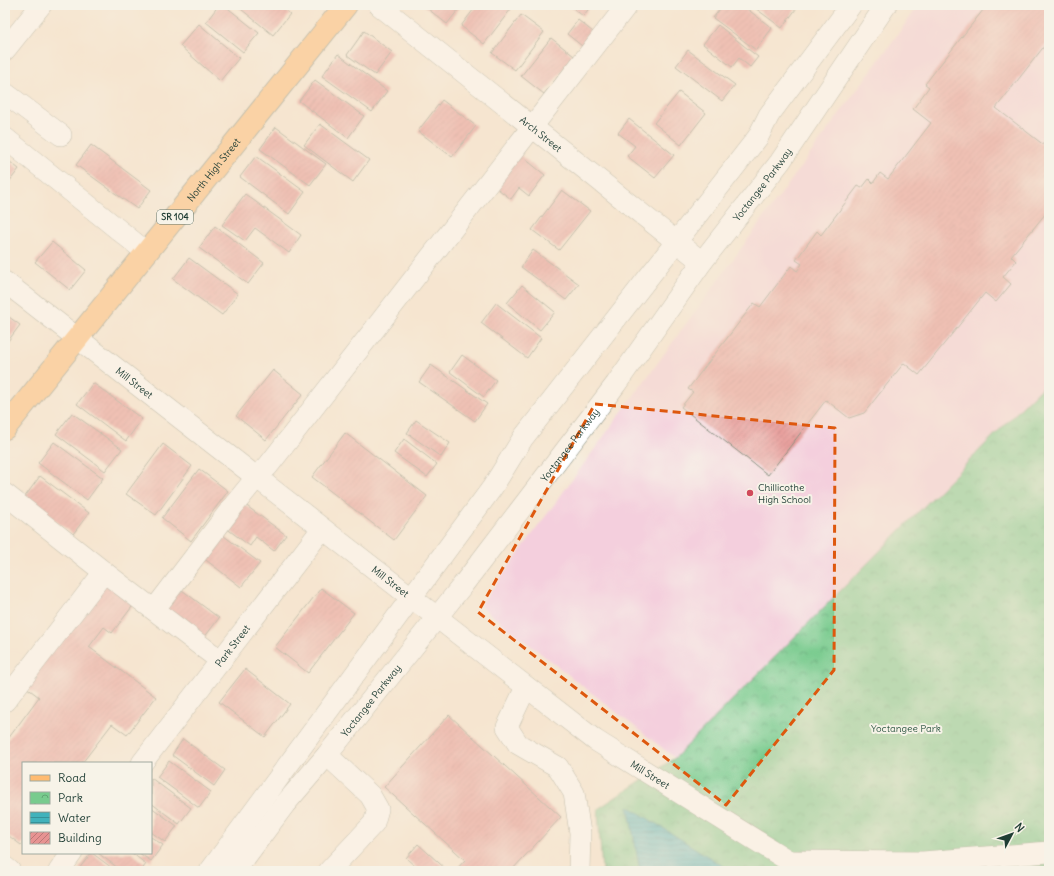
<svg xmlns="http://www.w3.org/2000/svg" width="1054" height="876" viewBox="0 0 1054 876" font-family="Delius,sans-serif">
<defs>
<pattern id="park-crowns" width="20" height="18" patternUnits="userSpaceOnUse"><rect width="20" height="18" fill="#78cb8e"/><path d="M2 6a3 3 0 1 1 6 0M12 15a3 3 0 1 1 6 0" fill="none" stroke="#62a675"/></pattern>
<pattern id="water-rules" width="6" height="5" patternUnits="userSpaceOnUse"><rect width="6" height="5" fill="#42b2bb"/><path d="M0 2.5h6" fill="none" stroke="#379299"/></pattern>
<pattern id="building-hatch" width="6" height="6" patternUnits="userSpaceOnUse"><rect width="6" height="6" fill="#e79392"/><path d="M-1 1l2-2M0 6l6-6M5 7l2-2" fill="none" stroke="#bb7978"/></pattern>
</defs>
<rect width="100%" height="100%" fill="#f7f3e8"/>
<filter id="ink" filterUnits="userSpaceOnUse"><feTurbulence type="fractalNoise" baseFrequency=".025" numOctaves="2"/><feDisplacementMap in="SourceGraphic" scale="8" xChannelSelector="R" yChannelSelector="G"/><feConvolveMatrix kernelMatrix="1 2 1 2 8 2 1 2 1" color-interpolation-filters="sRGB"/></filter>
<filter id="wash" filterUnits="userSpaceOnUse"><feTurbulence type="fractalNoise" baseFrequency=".012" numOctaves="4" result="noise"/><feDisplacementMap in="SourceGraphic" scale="16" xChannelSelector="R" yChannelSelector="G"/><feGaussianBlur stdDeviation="0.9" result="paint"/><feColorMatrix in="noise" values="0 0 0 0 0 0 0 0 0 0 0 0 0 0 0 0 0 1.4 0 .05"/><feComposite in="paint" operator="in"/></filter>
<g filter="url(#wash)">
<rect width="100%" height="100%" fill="#f5e5d0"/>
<path fill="#f4cfdd" d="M919,5H1049V380L675,758L480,606Z"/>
<path fill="url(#park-crowns)" stroke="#4c8461" d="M1049,380V871H602L598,809L675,758Z"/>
<path fill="url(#water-rules)" stroke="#307878" d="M628,806L731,871H640Z"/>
<g id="blocks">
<path fill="url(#building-hatch)" d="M219,5H224L259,33L243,52L206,22Z
M236,5H279L290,14L273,35Z
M423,5H462L447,24Z
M477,5H514L484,44L461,26Z
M569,5H592L583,16Z
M723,5H742L772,28L756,50L713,18Z
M751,5H799L782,28Z
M987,5H1049V40L996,108L1045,146L1049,140V215L1046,213L1011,256L1016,261L1003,277L1011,284L996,302L985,293L919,375L904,363L864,413L849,418L826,400L768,475L681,407L693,392L688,389L754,303L760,307L791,266L797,271L802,264L796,260L817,231L821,235L858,186L862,188L869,179L873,183L880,173L888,179L931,123L913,109L929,87L925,84Z
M521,15L544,32L515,70L492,53Z
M578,20L593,32L582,46L567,34Z
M199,24L239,58L220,81L180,46Z
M718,25L758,57L750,67L739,58L732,67L703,44Z
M364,31L392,52L375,75L347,55Z
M551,38L574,56L544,94L521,76Z
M688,50L735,85L722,101L676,66Z
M338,54L387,91L372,112L322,76Z
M315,80L364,116L348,138L299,101Z
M679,92L706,113L681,145L654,123Z
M442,100L476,126L452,157L418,131Z
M629,119L674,155L655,178L627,156L635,146L618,133Z
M320,124L369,160L353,182L304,145Z
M276,127L326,164L310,185L260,149Z
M91,145L151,190L137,209L76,165Z
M519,154L545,175L529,196L519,188L511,199L494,186Z
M256,156L305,192L289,214L240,177Z
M5,158L19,169L5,187Z
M562,190L590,211L559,250L532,230Z
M245,194L301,235L289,253L255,228L245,241L222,225Z
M215,226L264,263L248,284L199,248Z
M52,242L86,270L70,290L35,262Z
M533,250L579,284L566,300L521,267Z
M189,258L238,294L222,315L173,279Z
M522,285L555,312L540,330L507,303Z
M496,303L541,338L527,358L481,323Z
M5,314L20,325L5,345Z
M462,355L496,380L484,397L450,372Z
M431,365L487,404L475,421L419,382Z
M273,370L303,394L266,440L236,416Z
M93,383L142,419L126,441L77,404Z
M72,413L122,449L105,471L56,434Z
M416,420L450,443L441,457L407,433Z
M345,433L427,496L394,540L312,477Z
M404,439L437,464L427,477L394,453Z
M54,442L103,478L87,500L38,463Z
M163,444L192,466L156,515L126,494Z
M199,469L228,491L191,541L162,518Z
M40,476L89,513L73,534L24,498Z
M244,504L286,535L274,551L256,537L250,546L226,528Z
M220,533L260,563L241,587L202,557Z
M102,578L135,603L112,633L104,627L89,647L156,697L127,735L112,724L82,763H23V843L21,845L5,833V743L39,697L22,684Z
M178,587L219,618L204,638L163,607Z
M321,588L354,613L308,673L275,647Z
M245,669L290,704L265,737L219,702Z
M449,715L561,817L511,871H455L465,860L384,787Z
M183,739L225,770L214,786L172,755Z
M169,761L211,792L199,808L157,777Z
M151,778L191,808L179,824L151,803Z
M151,807L177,826L165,842L151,832Z
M151,837L163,845L151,861L139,853H151Z
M418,844L448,871H416L418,869L406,858Z
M91,853H92L116,871H83L79,869Z
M98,853H132L146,864L141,871H122Z"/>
</g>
</g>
<g filter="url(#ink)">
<use href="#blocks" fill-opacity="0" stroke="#8a9182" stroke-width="1"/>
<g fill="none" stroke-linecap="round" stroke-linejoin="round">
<defs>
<g id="minor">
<path id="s1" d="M379,5L702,262"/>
<path d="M5,50L41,5"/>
<path d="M5,93L61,135"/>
<path d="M5,138L146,252"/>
<path id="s2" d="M5,282L595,740L789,861L799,871"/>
<path d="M5,494L104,572"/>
<path d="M154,610L234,505L256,478L268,466L627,5"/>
<path d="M526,687L507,727L518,744L558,767L574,793L580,833L579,871"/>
<path d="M5,701L104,572L221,661"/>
<path d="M327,755L370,795L378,809L374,823L329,871"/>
<path id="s3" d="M142,763L322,529"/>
<path d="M789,861L923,862L1049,852"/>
<path d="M5,867L10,871"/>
<path d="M59,871L72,853"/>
<path d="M210,871L492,488L523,438L758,137L769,115L851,5"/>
<path id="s4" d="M235,871L285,804L327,755L462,586L616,384L702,262L780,162L886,5"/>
</g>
<g id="major">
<path id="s5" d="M5,428L346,5"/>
</g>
</defs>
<use href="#minor" stroke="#8a9182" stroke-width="22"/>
<use href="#major" stroke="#8a9182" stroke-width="24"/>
<path stroke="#8a9182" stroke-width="2.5" stroke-dasharray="3 3" stroke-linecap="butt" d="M378,868L381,871"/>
<use href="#minor" stroke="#fff" stroke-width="21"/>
<use href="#major" stroke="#ffbb71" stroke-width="22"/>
</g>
</g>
<path d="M0 0H1054V876H0ZM595,404L835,428L834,670L726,805L478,612Z" fill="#f5e5d0" fill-opacity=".55" fill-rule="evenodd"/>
<path fill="none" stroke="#de580e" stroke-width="3" stroke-dasharray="8 5" stroke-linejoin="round" d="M595,404L835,428L834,670L726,805L478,612Z"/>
<circle fill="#d1495b" stroke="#f7f3e8" stroke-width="1.5" cx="750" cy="493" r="4"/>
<g text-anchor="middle" stroke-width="4" stroke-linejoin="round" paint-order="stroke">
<rect fill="#f7f3e8" stroke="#60746a" stroke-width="1" x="157" y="210" width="36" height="14" rx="3"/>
<g font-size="9" font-weight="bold" fill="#1f3d34">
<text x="175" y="220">SR 104</text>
</g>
<g font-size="10" fill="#1f3d34" stroke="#f7f3e8">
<text dy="4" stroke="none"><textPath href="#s1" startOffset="207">Arch Street</textPath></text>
<text dy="4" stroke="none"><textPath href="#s5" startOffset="332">North High Street</textPath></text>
<text dy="4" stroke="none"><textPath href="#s4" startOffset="866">Yoctangee Parkway</textPath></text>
<text dy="4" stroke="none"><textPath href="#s2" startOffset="164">Mill Street</textPath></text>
<text dy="4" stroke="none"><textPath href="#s4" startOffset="542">Yoctangee Parkway</textPath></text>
<text dy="4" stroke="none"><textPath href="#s2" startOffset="488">Mill Street</textPath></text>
<text dy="4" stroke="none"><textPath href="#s3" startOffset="148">Park Street</textPath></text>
<text dy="4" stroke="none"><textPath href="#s4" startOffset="218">Yoctangee Parkway</textPath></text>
<text dy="4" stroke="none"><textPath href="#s2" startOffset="812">Mill Street</textPath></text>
</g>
<g font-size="10" fill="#1f3d34" stroke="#f7f3e8" text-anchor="start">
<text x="758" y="491">Chillicothe<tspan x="758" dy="12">High School</tspan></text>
</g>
<g font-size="10" fill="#315946" stroke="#f7f3e8">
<text x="906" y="732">Yoctangee Park</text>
</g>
</g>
<rect width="1054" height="876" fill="none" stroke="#f7f3e8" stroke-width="20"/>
<rect x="22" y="762" width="130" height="92" fill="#f7f3e8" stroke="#a1aaa0"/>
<rect x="30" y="775" width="20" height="6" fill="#ffbb71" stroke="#a1aaa0"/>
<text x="58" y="782" font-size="12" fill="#1f3d34">Road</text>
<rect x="30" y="792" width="20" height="12" fill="url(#park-crowns)" stroke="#a1aaa0"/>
<text x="58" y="802" font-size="12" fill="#1f3d34">Park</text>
<rect x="30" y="812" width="20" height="12" fill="url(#water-rules)" stroke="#a1aaa0"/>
<text x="58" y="822" font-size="12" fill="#1f3d34">Water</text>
<rect x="30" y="832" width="20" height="12" fill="url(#building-hatch)" stroke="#a1aaa0"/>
<text x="58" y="842" font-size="12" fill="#1f3d34">Building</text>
<g transform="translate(1012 834) rotate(49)" stroke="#f7f3e8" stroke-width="3" paint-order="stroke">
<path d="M0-3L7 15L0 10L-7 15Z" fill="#1f3d34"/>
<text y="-6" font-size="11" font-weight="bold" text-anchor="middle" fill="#1f3d34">N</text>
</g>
</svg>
